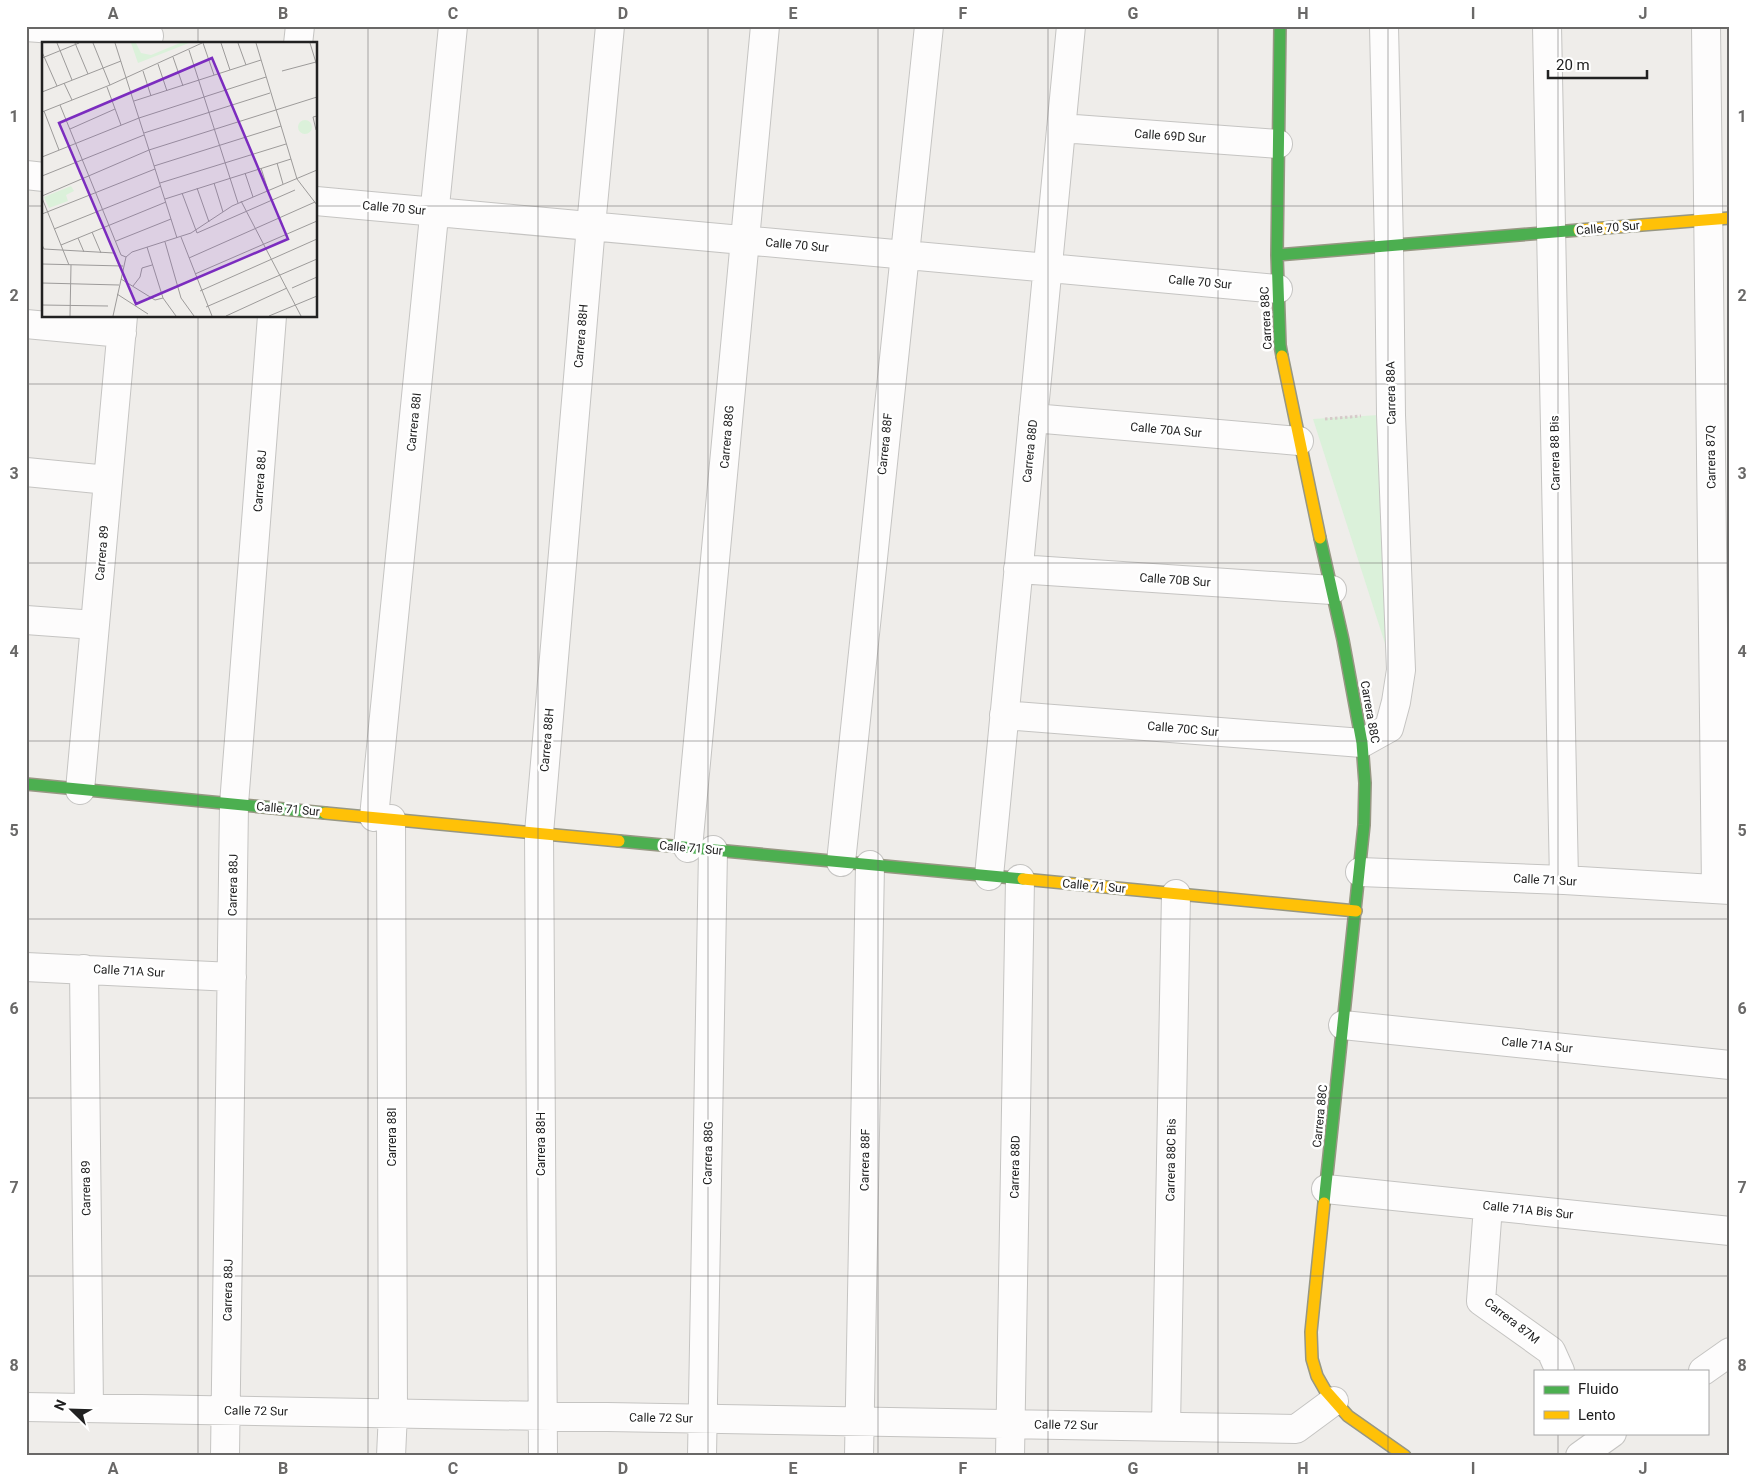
<svg xmlns="http://www.w3.org/2000/svg" width="1756" height="1482" viewBox="0 0 1756 1482" font-family="Roboto,sans-serif">
<rect width="100%" height="100%" fill="#efedea"/>
<path fill="#dbf1da" d="M1379,415L1389,656L1313,419Z"/>
<g fill="none" stroke-linecap="round" stroke-linejoin="round">
<defs>
<path id="street" d="M1547,26L1564,880
M1706,26L1716,888
M26,27L149,36
M298,44L300,26
M1061,128L1278,144
M26,175L44,177
M316,201L1278,289
M26,324L122,333
M1033,418L1299,441
M26,472L108,480
M1018,569L1332,590
M26,620L95,625
M1004,715L1362,743L1389,728L1396,702L1401,670L1391,415L1389,246L1384,26
M80,790L123,316
M374,817L453,26
M391,819L393,1413L391,1456
M688,848L765,26
M841,862L929,26
M1360,872L1564,880L1730,890
M989,876L1071,26
M26,967L232,977
M84,969L89,1408
M1343,1025L1730,1065
M1326,1189L1730,1231
M1488,1206L1481,1301L1551,1351L1560,1371
M1703,1371L1730,1352
M26,1407L1296,1429L1334,1401
M1166,1426L1176,894
M225,1456L234,804L272,316
M543,1456L539,833L591,226L610,26
M702,1456L713,850
M859,1456L870,865
M1010,1456L1020,879
M1580,1456L1612,1433"/>
<path id="fast" d="M1280,26L1277,255L1280,345L1282,356
M1277,255L1579,230
M1320,538L1343,640L1362,743L1365,783L1364,825L1324,1203
M26,784L325,813
M619,841L1023,879"/>
<path id="slow" d="M1579,230L1730,218
M1282,356L1320,538
M325,813L619,841
M1023,879L1356,911
M1324,1203L1311,1332L1312,1359L1317,1376L1325,1390L1348,1416L1405,1456"/>
</defs>
<use href="#street" stroke="#c5c4c2" stroke-width="30"/>
<use href="#fast" stroke="#979783" stroke-width="14"/>
<use href="#slow" stroke="#979783" stroke-width="14"/>
<path stroke="#d6cac9" stroke-width="3" stroke-dasharray="2.5 2.5" stroke-linecap="butt" d="M1325,419L1361,416"/>
<use href="#street" stroke="#fdfcfc" stroke-width="28"/>
<use href="#fast" stroke="#4caf50" stroke-width="11"/>
<use href="#slow" stroke="#ffc107" stroke-width="11"/>
</g>
<path fill="none" stroke="#696867" stroke-width="1" stroke-opacity="0.55" d="M198,26V44M368,26V1456M538,26V1456M708,26V1456M878,26V1456M1048,26V1456M1218,26V1456M1388,26V1456M1558,26V1371M26,206H44M316,206H1730M198,316V1456M26,384H1730M26,563H1730M26,741H1730M26,919H1730M26,1098H1730M26,1276H1730M1558,1433V1456"/>
<g text-anchor="middle" stroke-width="5" stroke-linejoin="round" paint-order="stroke">
<g font-size="12" fill="#212121" stroke="#fff">
<text transform="translate(1170 136) rotate(4)" y="4">Calle 69D Sur</text>
<text transform="translate(394 208) rotate(5)" y="4">Calle 70 Sur</text>
<text transform="translate(1608 228) rotate(-5)" y="4">Calle 70 Sur</text>
<text transform="translate(797 245) rotate(5)" y="4">Calle 70 Sur</text>
<text transform="translate(1200 282) rotate(5)" y="4">Calle 70 Sur</text>
<text transform="translate(1266 318) rotate(-93)" y="4">Carrera 88C</text>
<text transform="translate(581 336) rotate(-85)" y="4">Carrera 88H</text>
<text transform="translate(1391 393) rotate(-91)" y="4">Carrera 88A</text>
<text transform="translate(414 422) rotate(-84)" y="4">Carrera 88I</text>
<text transform="translate(1166 430) rotate(5)" y="4">Calle 70A Sur</text>
<text transform="translate(727 437) rotate(-85)" y="4">Carrera 88G</text>
<text transform="translate(885 444) rotate(-84)" y="4">Carrera 88F</text>
<text transform="translate(1030 451) rotate(-84)" y="4">Carrera 88D</text>
<text transform="translate(1555 453) rotate(-91)" y="4">Carrera 88 Bis</text>
<text transform="translate(1711 457) rotate(-91)" y="4">Carrera 87Q</text>
<text transform="translate(260 481) rotate(-86)" y="4">Carrera 88J</text>
<text transform="translate(102 553) rotate(-85)" y="4">Carrera 89</text>
<text transform="translate(1175 580) rotate(4)" y="4">Calle 70B Sur</text>
<text transform="translate(1370 712) rotate(80)" y="4">Carrera 88C</text>
<text transform="translate(1183 729) rotate(5)" y="4">Calle 70C Sur</text>
<text transform="translate(547 740) rotate(-85)" y="4">Carrera 88H</text>
<text transform="translate(288 809) rotate(5)" y="4">Calle 71 Sur</text>
<text transform="translate(691 848) rotate(5)" y="4">Calle 71 Sur</text>
<text transform="translate(1545 880) rotate(3)" y="4">Calle 71 Sur</text>
<text transform="translate(233 885) rotate(-89)" y="4">Carrera 88J</text>
<text transform="translate(1094 886) rotate(5)" y="4">Calle 71 Sur</text>
<text transform="translate(129 971) rotate(3)" y="4">Calle 71A Sur</text>
<text transform="translate(1537 1045) rotate(6)" y="4">Calle 71A Sur</text>
<text transform="translate(1320 1116) rotate(-84)" y="4">Carrera 88C</text>
<text transform="translate(392 1137) rotate(-90)" y="4">Carrera 88I</text>
<text transform="translate(541 1144) rotate(-90)" y="4">Carrera 88H</text>
<text transform="translate(708 1153) rotate(-89)" y="4">Carrera 88G</text>
<text transform="translate(865 1160) rotate(-89)" y="4">Carrera 88F</text>
<text transform="translate(1171 1160) rotate(-89)" y="4">Carrera 88C Bis</text>
<text transform="translate(1015 1167) rotate(-89)" y="4">Carrera 88D</text>
<text transform="translate(86 1188) rotate(-91)" y="4">Carrera 89</text>
<text transform="translate(1528 1210) rotate(6)" y="4">Calle 71A Bis Sur</text>
<text transform="translate(228 1290) rotate(-89)" y="4">Carrera 88J</text>
<text transform="translate(1512 1321) rotate(38)" y="4">Carrera 87M</text>
<text transform="translate(256 1411) rotate(1)" y="4">Calle 72 Sur</text>
<text transform="translate(661 1418) rotate(1)" y="4">Calle 72 Sur</text>
<text transform="translate(1066 1425) rotate(1)" y="4">Calle 72 Sur</text>
</g>
</g>
<g transform="translate(42 42)">
<rect width="275" height="275" fill="#efedea"/>
<path d="M89,1H94L99,11L109,13L138,1H147L96,21ZM256 85a7 7 0 1 1 14 0a7 7 0 1 1-14 0ZM29,144L32,149L24,153L26,159L7,166L2,155Z" fill="#dbf1da"/>
<path fill="none" stroke="#9d9b9a" stroke-width="1" d="M15,1L30,38M33,1L46,32M51,1L68,43M73,1L135,196M161,1L172,33M179,1L188,28M196,1L204,23M214,1L255,137L275,163M268,1L275,24M147,8L196,161M0,10L15,44M131,15L141,44M0,16L37,1M116,22L125,49M101,29L109,54M240,29L274,20M22,41L30,58M65,45L79,83M0,50L79,19M92,59L219,18M18,63L79,213L84,215M2,69L17,108M0,70L68,43L160,1M28,87L73,67M274,88L271,75L275,74M102,91L228,51M0,115L97,76L224,35M235,121L241,142M112,124L239,84M219,126L226,148M203,131L211,155M0,134L102,93M118,141L244,102M172,141L181,170M155,146L167,180M140,151L155,191L253,148M0,154L107,108L275,55M0,156L27,223M123,157L249,117M199,159L259,274M0,172L113,127M12,187L119,144M50,190L59,211M139,195L170,274M36,196L42,210M74,199L129,177M123,200L139,256L152,274M0,203L2,207L72,211M19,203L124,160M105,205L121,256L134,274M84,215L90,210L149,191L190,164L275,128M147,216L273,160M0,222L81,224M153,232L275,179M79,237L113,258L121,256M0,241L77,243M91,244L98,235L100,226L110,223M250,246L275,235M158,249L275,197M75,252L106,272M0,263L66,264M164,265L275,217M28,274L29,223M71,274L84,215M184,274L245,246M227,274L275,254"/>
<path fill="#7b2cbf" fill-opacity="0.15" stroke="#7b2cbf" stroke-width="2.5" d="M170,16L246,197L94,262L17,81Z"/>
<rect width="275" height="275" fill="none" stroke="#212121" stroke-width="2.5"/>
</g>
<rect width="1756" height="1482" fill="none" stroke="#ffffff" stroke-width="55"/>
<rect x="1534" y="1370" width="175" height="65" fill="#ffffff" stroke="#a6a6a6"/>
<rect x="1544" y="1386" width="25" height="8" fill="#4caf50" stroke="#a6a6a6"/>
<text x="1578" y="1394" font-size="15" fill="#212121">Fluido</text>
<rect x="1544" y="1411" width="25" height="8" fill="#ffc107" stroke="#a6a6a6"/>
<text x="1578" y="1420" font-size="15" fill="#212121">Lento</text>
<g transform="translate(72 1410) rotate(293)" stroke="#ffffff" stroke-width="4" paint-order="stroke">
<path d="M0-4L9 19L0 12L-9 19Z" fill="#212121"/>
<text y="-8" font-size="14" font-weight="bold" text-anchor="middle" fill="#212121">N</text>
</g>
<path d="M1548 70v8h99v-8" fill="none" stroke="#212121" stroke-width="2.5"/>
<text x="1556" y="70" font-size="15" fill="#212121" stroke="#ffffff" stroke-width="4" paint-order="stroke">20 m</text>
<rect x="28" y="28" width="1700" height="1426" fill="none" stroke="#696867" stroke-width="2"/>
<g font-size="16" text-anchor="middle" font-weight="bold" fill="#696867">
<text x="113" y="19">A</text>
<text x="283" y="19">B</text>
<text x="453" y="19">C</text>
<text x="623" y="19">D</text>
<text x="793" y="19">E</text>
<text x="963" y="19">F</text>
<text x="1133" y="19">G</text>
<text x="1303" y="19">H</text>
<text x="1473" y="19">I</text>
<text x="1643" y="19">J</text>
<text x="14" y="122">1</text>
<text x="1742" y="122">1</text>
<text x="14" y="301">2</text>
<text x="1742" y="301">2</text>
<text x="14" y="479">3</text>
<text x="1742" y="479">3</text>
<text x="14" y="657">4</text>
<text x="1742" y="657">4</text>
<text x="14" y="836">5</text>
<text x="1742" y="836">5</text>
<text x="14" y="1014">6</text>
<text x="1742" y="1014">6</text>
<text x="14" y="1193">7</text>
<text x="1742" y="1193">7</text>
<text x="14" y="1371">8</text>
<text x="1742" y="1371">8</text>
<text x="113" y="1474">A</text>
<text x="283" y="1474">B</text>
<text x="453" y="1474">C</text>
<text x="623" y="1474">D</text>
<text x="793" y="1474">E</text>
<text x="963" y="1474">F</text>
<text x="1133" y="1474">G</text>
<text x="1303" y="1474">H</text>
<text x="1473" y="1474">I</text>
<text x="1643" y="1474">J</text>
</g>
</svg>
